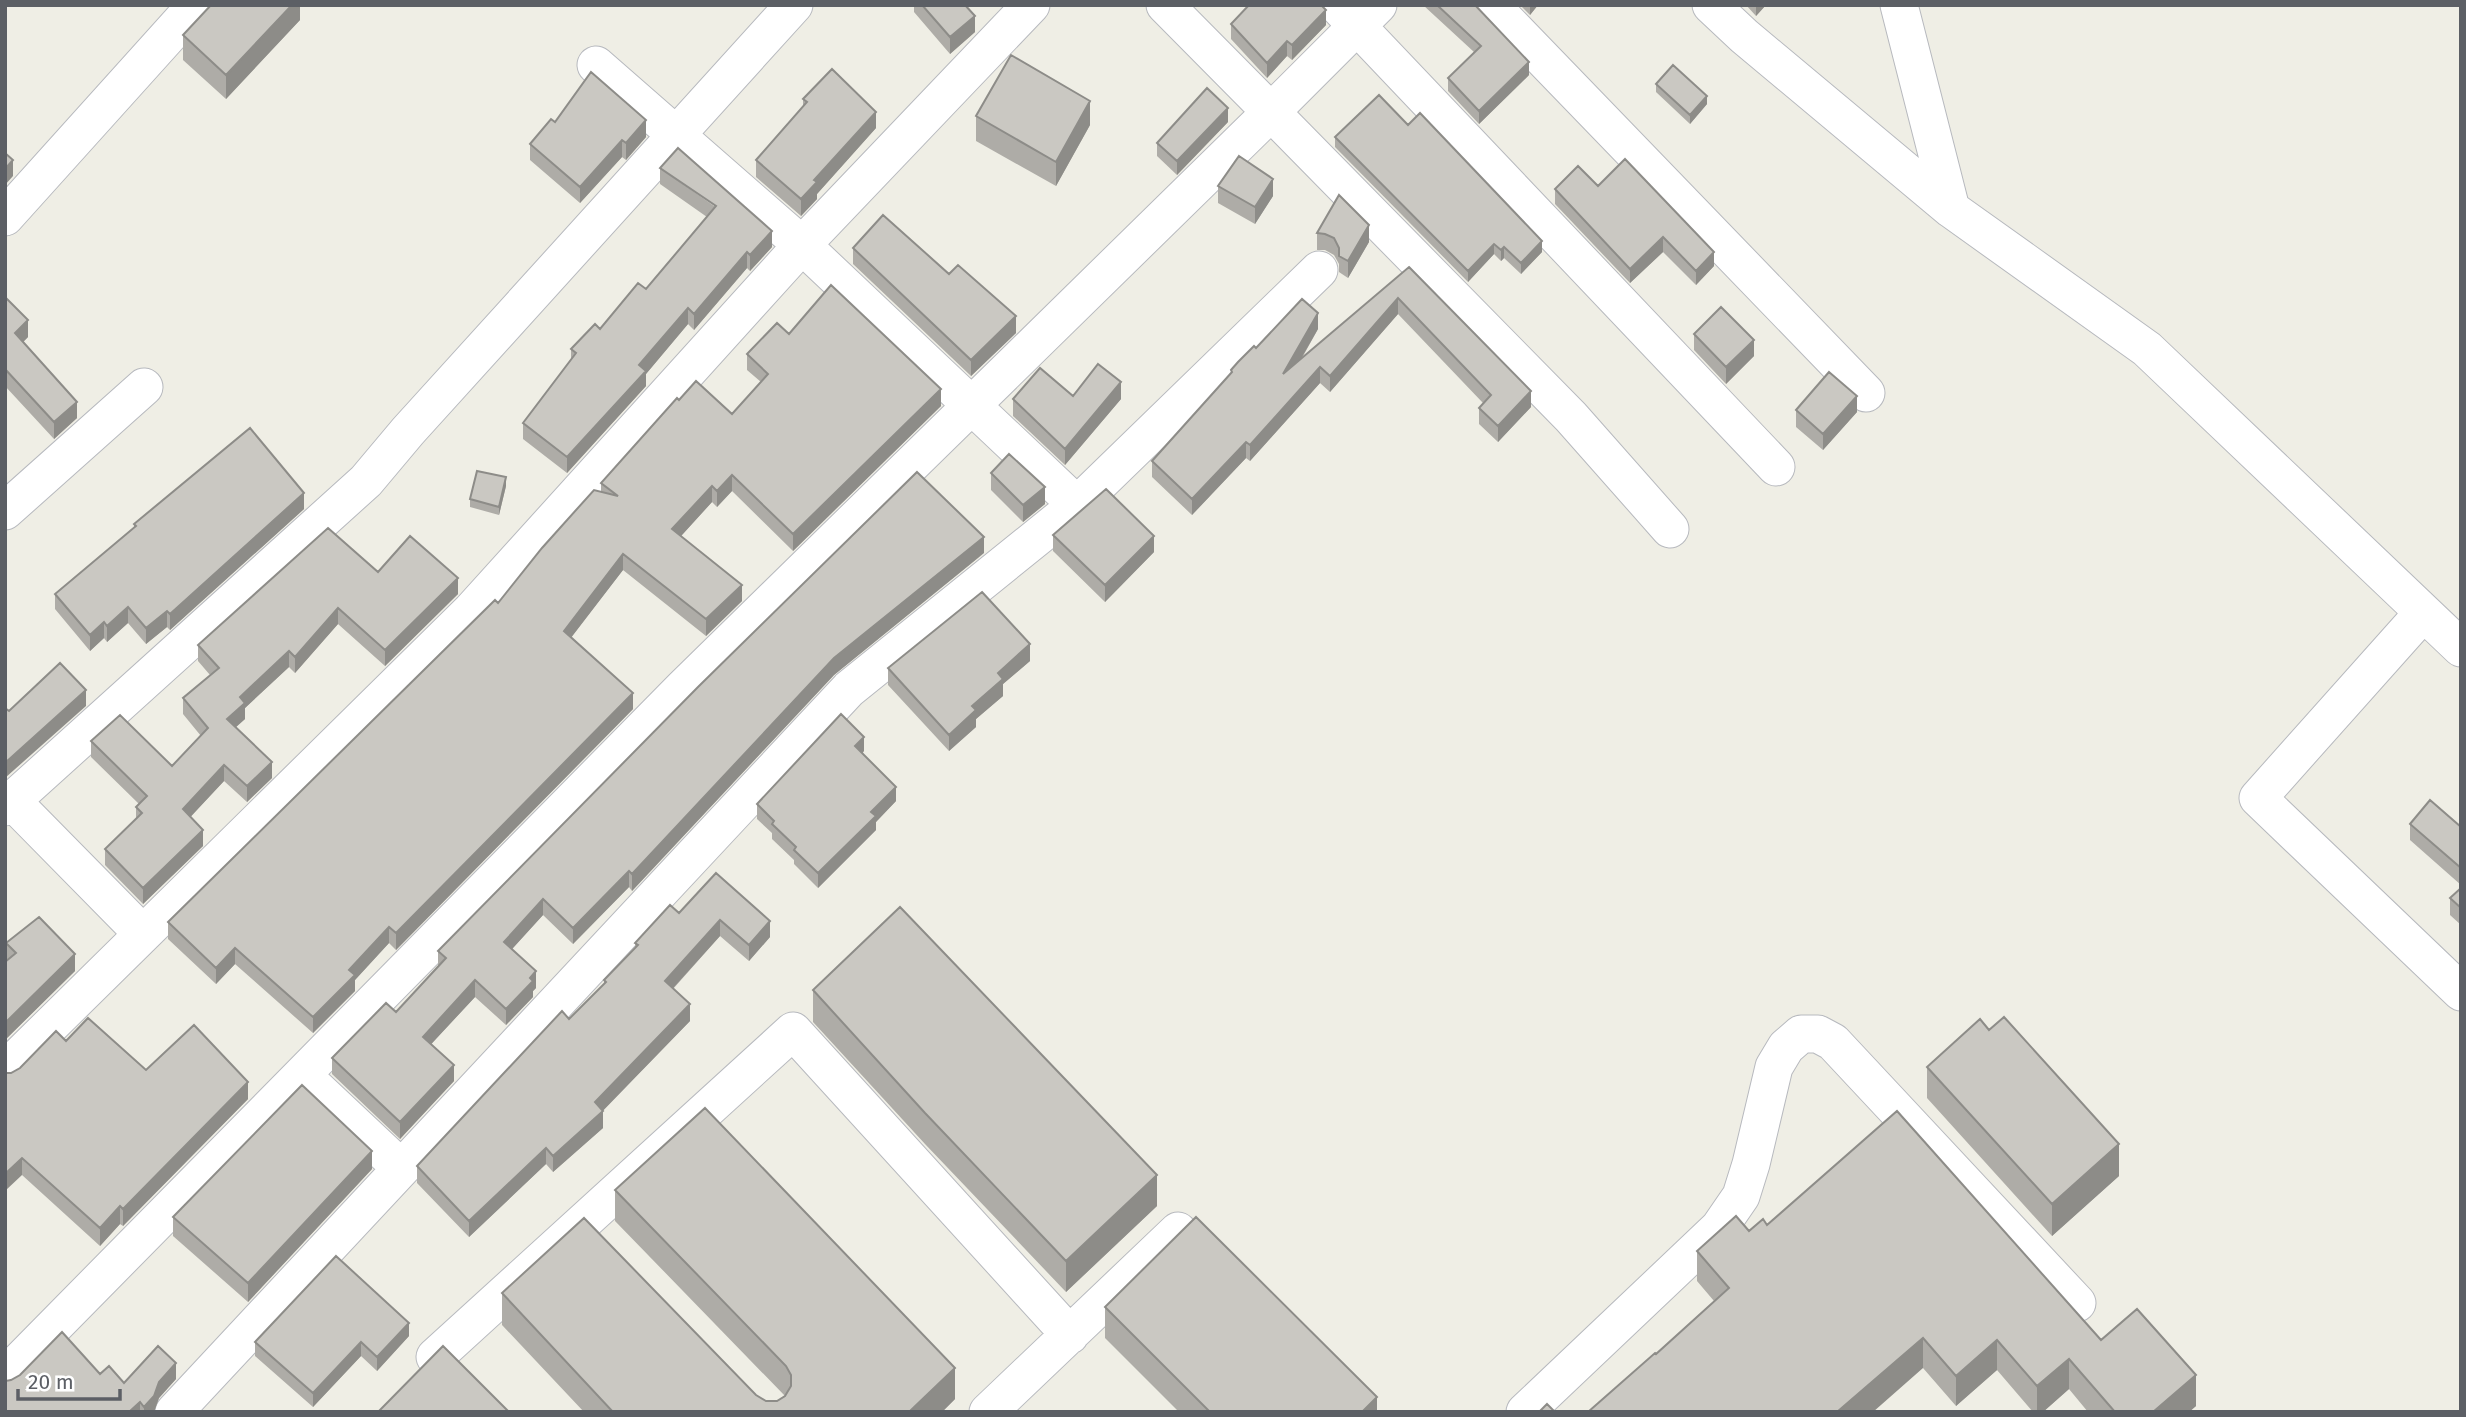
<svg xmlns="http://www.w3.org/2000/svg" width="2466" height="1417" viewBox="0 0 2466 1417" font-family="'Fira Sans',sans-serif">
<rect width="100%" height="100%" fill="#efeee5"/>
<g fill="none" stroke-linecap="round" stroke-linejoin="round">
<defs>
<path id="minor" d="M1337,5L1776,467
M1378,5L1271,112L1571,417L1670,529
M1491,5L1866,393
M1711,5L1744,36L1951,209L2147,349L2461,648
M1899,5L1951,209
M596,65L802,245L1077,505
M5,217L196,5
M5,511L144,387
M2423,613L2258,798L2461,992
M12,801L142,933
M5,807L366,481L408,431L794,5
M5,1070L471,611L802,245L1031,5
M302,1075L401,1168
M435,1357L793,1031L1070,1335
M5,1376L683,688L1271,112L1165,5
M174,1412L849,689L1077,505L1319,270
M988,1412L1178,1231
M1525,1412L1719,1228L1741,1196L1751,1164L1774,1067L1786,1047L1801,1034H1818L1833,1042L2077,1303"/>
</defs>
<use href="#minor" stroke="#b7b9be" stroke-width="39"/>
<use href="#minor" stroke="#fff" stroke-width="37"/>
</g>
<path fill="#aeaca7" d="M300,5V20L226,99L183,60V35Z
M914,5H965L975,32L950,54L914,12Z
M1423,5H1475L1529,75L1479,124L1448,91V78L1474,52Z
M1520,5H1538L1530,15Z
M1746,5H1766L1756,16Z
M1231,24L1326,25L1292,60L1287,56L1267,78L1231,39Z
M1656,84L1707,104L1690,124L1656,92Z
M803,99L876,128L817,194V199L801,216L756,177V160L803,106Z
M976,116L1090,125L1056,186L976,141Z
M555,122L646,137L626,160L622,157L580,203L530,160V144Z
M1228,122L1177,175L1157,156V143Z
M1408,125L1542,252L1521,274L1504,258L1501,261L1494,254L1468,282L1335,147V137Z
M660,168L772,247L750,271L747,268L694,330L688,324L646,374V386L567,473L523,439V423L571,359V349L600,329L646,289L707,217L660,184Z
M1218,186L1273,196L1255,224L1218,203Z
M1598,186L1714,266L1696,285L1663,252L1630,283L1555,204V189Z
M1339,195L1369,242L1348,278L1339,272V264L1334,255L1325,250H1317V233Z
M853,248L949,274L1016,333L971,376L853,264Z
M1409,267L1531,407L1498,442L1479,424V408L1483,403L1398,314L1330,392L1320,383L1250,461L1246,458L1192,515L1152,477V461L1231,373V370L1256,348L1318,329L1302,358Z
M5,297L28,337L23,342L77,418L54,439L5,386Z
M789,334L941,406L793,551L732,491L717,507L712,502L681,536L742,601L706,636L623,570L571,637L633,709L396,950L389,943L355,980V991L313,1033L235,964L216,984L168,939V922L498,603L601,492V483L679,400L732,414L761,382L747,370V354Z
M1694,334L1754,356L1726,384L1694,350Z
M1013,399H1121L1065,465L1013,416Z
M1796,410L1857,412L1823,450L1796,427Z
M991,473L1045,504L1023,522L991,490Z
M506,486L499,515L470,507V499Z
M304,509L170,630L167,627L146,644L128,623L107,642L104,638L90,651L55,609V594L134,528V524Z
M1053,535L1154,552L1105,602L1053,551Z
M984,553L834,675L632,891L629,887L573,944L543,915L512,949L536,988L533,991V997L506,1025L475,997L431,1044L454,1081L400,1139L332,1074V1058L396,1012L438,967V951Z
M378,572L458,594L385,666L338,624L295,673L289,667L245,708V719L236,727L272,778L247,802L224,781L190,817L203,846L143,904L105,865V849L136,819V807L139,804L91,757V741L172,766L201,736L183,714V698L210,675L198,661V645Z
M1030,661L1003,684V696L976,719V727L949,751L888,685V668Z
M864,751L862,754L896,801L876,822V830L818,888L794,864V860L772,839V833L757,819V804Z
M2410,824L2461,827V885L2410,840Z
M716,873L770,937L749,961L720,936L673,989L690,1021L602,1111L603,1128L553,1172L546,1164L469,1237L417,1183V1166L604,985V980L635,948V943L679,913Z
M2461,888V925L2450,915V898Z
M6,943L75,971L5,1040V962L7,961Z
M813,990L1157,1206L1066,1292L925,1144L813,1022Z
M66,1041L146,1070L248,1099L123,1226L120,1224L100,1246L22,1175L11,1073Z
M1927,1067L2119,1176L2052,1236L1927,1098Z
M372,1169L248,1302L173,1236V1217Z
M615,1190L955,1399L942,1412H584L502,1325V1293L756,1395L766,1401H777L785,1396L615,1221Z
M1767,1225L2101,1340L2196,1406L2189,1412H2088L2069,1389L2043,1412H2033L1997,1370L1956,1406L1923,1368L1656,1354L1714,1301L1697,1281V1251Z
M1105,1307L1377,1412H1179L1105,1338Z
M409,1336L377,1371L361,1356L313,1407L255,1356V1342Z
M100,1374L124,1383L176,1379L159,1398L154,1412H5Z"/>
<path fill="#8d8c88" d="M292,5H300V20L226,99V75Z
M1530,5H1538L1530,15Z
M1756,5H1766L1756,16Z
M1326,10V25L1292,60V45Z
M975,16V32L950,54V37Z
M1287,41V56L1267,78V63Z
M1529,62V75L1479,124V111Z
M1707,96V104L1690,124V115Z
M1090,101V125L1056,186V162Z
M1228,108V122L1177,175V161Z
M876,112V128L817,194V199L801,216V199L814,180Z
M646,120V137L626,160V143Z
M622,140V157L580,203V187Z
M13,160V176L5,185V169Z
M1273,179V196L1255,224V207Z
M1369,225V242L1348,278V261Z
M772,231V247L750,271V255Z
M1663,237V252L1630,283V269Z
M1542,241V252L1521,274V263Z
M1494,244V254L1468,282V271Z
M1504,247V258L1501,261V250Z
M747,252V268L694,330V314Z
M1714,252V266L1696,285V271Z
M1398,298V314L1330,392V376Z
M688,308V324L646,374V386L567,473V457L639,365Z
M1318,313V329L1283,390V374Z
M1016,316V333L971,376V360Z
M28,320V337L15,350V333Z
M1754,340V356L1726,384V367Z
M1320,367V383L1250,461V445Z
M1121,382V399L1065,465V449Z
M941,389V406L793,551V534Z
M1531,391V407L1498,442V426Z
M1857,396V412L1823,450V434Z
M77,402V418L54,439V422Z
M1246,442V458L1192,515V499Z
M732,475V491L717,507V491Z
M506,477V486L499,515V507Z
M712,486V502L672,546V529Z
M1045,487V504L1023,522V505Z
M304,493V509L170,630V614Z
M1154,536V552L1105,602V585Z
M984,537V553L834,675L632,891V874L834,658Z
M623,554V570L564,647V631Z
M458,578V594L385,666V650Z
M742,585V601L706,636V619Z
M128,607V623L107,642V626Z
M338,608V624L295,673V657Z
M167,611V627L146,644V628Z
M104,622V638L90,651V635Z
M1030,644V661L1003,684V696L976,719V727L949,751V735L998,673Z
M289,651V667L245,708V719L227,735V719L240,697Z
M86,690V706L5,778V763Z
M633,693V709L396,950V933Z
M864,737V751L855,761V746Z
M272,762V778L247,802V786Z
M224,765V781L183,825V809Z
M896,787V801L876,822V830L818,888V873L871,812Z
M203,830V846L143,904V888Z
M629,871V887L573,944V928Z
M543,899V915L504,958V942Z
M720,920V936L665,997V981Z
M770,921V937L749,961V945Z
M389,927V943L355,980V991L313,1033V1017L349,970Z
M235,948V964L216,984V968Z
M75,954V971L5,1040V1023Z
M536,971V988L533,991V997L506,1025V1009Z
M475,980V997L423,1053V1037Z
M690,1004V1021L595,1119V1102Z
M454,1065V1081L400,1139V1122Z
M248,1082V1099L123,1226V1209Z
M603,1111V1128L553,1172V1156Z
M2119,1144V1176L2052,1236V1204Z
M546,1148V1164L469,1237V1221Z
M372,1151V1169L248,1302V1283Z
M22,1158V1175L5,1191V1174Z
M1157,1175V1206L1066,1292V1261Z
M120,1206V1224L100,1246V1228Z
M409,1323V1336L377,1371V1357Z
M1923,1338V1368L1873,1412H1837Z
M1997,1340V1370L1956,1406V1376Z
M361,1342V1356L313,1407V1393Z
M2069,1359V1389L2043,1412H2037V1386Z
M176,1363V1379L159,1398L154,1412H144V1407L159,1382Z
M955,1368V1399L942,1412H909Z
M2196,1375V1406L2189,1412H2153Z
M1377,1397V1412H1362Z
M140,1402V1412H129Z"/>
<path fill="#cac8c2" stroke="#8d8c88" stroke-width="2" d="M211,5H292L226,75L183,35Z
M922,5H965L975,16L950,37Z
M1249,5H1321L1326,10L1292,45L1287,41L1267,63L1231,24Z
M1437,5H1475L1529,62L1479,111L1448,78L1481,46Z
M1011,55L1090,101L1056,162L976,116Z
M1673,65L1707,96L1690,115L1656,84Z
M832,69L876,112L814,180L817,182L801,199L756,160L807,102L803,99Z
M591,72L646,120L626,143L622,140L580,187L530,144L551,119L555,122Z
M1207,88L1228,108L1177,161L1157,143Z
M1379,95L1408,125L1420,113L1542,241L1521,263L1504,247L1501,250L1494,244L1468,271L1335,137Z
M678,148L772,231L750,255L747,252L694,314L688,308L639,365L646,371L567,457L523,423L576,353L571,349L595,324L600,329L638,283L646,289L716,206L660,168Z
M5,153L13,160L5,169Z
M1239,156L1273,179L1255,207L1218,186Z
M1625,159L1714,252L1696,271L1663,237L1630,269L1555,189L1578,166L1598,186Z
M1339,195L1369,225L1348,261L1339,256V248L1334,238L1325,234L1317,233Z
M883,215L949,274L958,265L1016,316L971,360L853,248Z
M1409,267L1531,391L1498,426L1479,408L1491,395L1398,298L1330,376L1320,367L1250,445L1246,442L1192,499L1152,461L1232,372L1231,370L1238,362L1254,346L1256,348L1302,299L1318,313L1283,374Z
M831,285L941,389L793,534L732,475L717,491L712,486L672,529L742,585L706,619L623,554L564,631L633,693L396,933L389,927L349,970L355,975L313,1017L235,948L216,968L168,922L495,600L498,603L542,548L594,490L618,496L601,483L677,398L679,400L696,381L732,414L768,374L747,354L777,323L789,334Z
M5,297L28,320L15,333L77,402L54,422L5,369Z
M1721,307L1754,340L1726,367L1694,334Z
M1098,364L1121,382L1065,449L1013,399L1040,368L1073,396Z
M1829,372L1857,396L1823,434L1796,410Z
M250,428L304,493L170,614L167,611L146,628L128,607L107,626L104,622L90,635L55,594L136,526L134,524Z
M1009,454L1045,487L1023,505L991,473Z
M477,471L506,477L499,507L470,499Z
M917,472L984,537L834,658L632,874L629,871L573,928L543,899L504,942L536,971L530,978L533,981L506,1009L475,980L423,1037L454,1065L400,1122L332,1058L386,1003L396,1012L446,958L438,951L698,687Z
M1106,489L1154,536L1105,585L1053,535Z
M328,528L378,572L410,536L458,578L385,650L338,608L295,657L289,651L240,697L245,703L227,719L272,762L247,786L224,765L183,809L203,830L143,888L105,849L142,813L136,807L147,796L91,741L120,715L172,766L208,728L183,698L219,668L198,645Z
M982,592L1030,644L998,673L1003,679L972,706L976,710L949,735L888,668Z
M60,663L86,690L5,763V708L9,711Z
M841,714L864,737L855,746L896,787L871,812L876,816L818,873L794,850L796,847L772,824L774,821L757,804Z
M2430,800L2461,827V868L2410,824Z
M716,873L770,921L749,945L720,920L665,981L690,1004L595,1102L603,1111L553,1156L546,1148L469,1221L417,1166L562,1011L569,1019L606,982L604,980L638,945L635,943L670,905L679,913Z
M2461,888V908L2450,898Z
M900,907L1157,1175L1066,1261L925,1113L813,990Z
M39,917L75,954L5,1023V962L16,953L6,943Z
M2004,1017L2119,1144L2052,1204L1927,1067L1980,1019L1989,1030Z
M88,1018L146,1070L194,1025L248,1082L123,1209L120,1206L100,1228L22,1158L5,1174V1073H11L20,1068L56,1031L66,1041Z
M302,1085L372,1151L248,1283L173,1217Z
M705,1108L955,1368L909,1412H613L502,1293L584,1218L756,1395L766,1401H777L785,1396L791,1386V1375L786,1366L615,1190Z
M1897,1111L2101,1340L2137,1309L2196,1375L2153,1412H2115L2069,1359L2037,1386L1997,1340L1956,1376L1923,1338L1837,1412H1588L1655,1353L1656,1354L1729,1288L1697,1251L1736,1216L1749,1231L1763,1219L1767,1225Z
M1196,1217L1377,1397L1362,1412H1210L1105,1307Z
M336,1256L409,1323L377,1357L361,1342L313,1393L255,1342Z
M62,1332L100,1374L109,1366L124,1383L158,1346L176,1363L159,1382L154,1396L144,1407L140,1402L129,1412H5V1381L11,1380L20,1375Z
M443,1346L509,1412H378Z
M1547,1404L1555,1412H1539Z"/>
<rect width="2466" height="1417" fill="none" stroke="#5c5f65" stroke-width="14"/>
<path d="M18 1389v10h102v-10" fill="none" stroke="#5c5f65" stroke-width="3.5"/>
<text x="28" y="1389" font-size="21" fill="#5c5f65" stroke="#ffffff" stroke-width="5" paint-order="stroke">20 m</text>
</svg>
